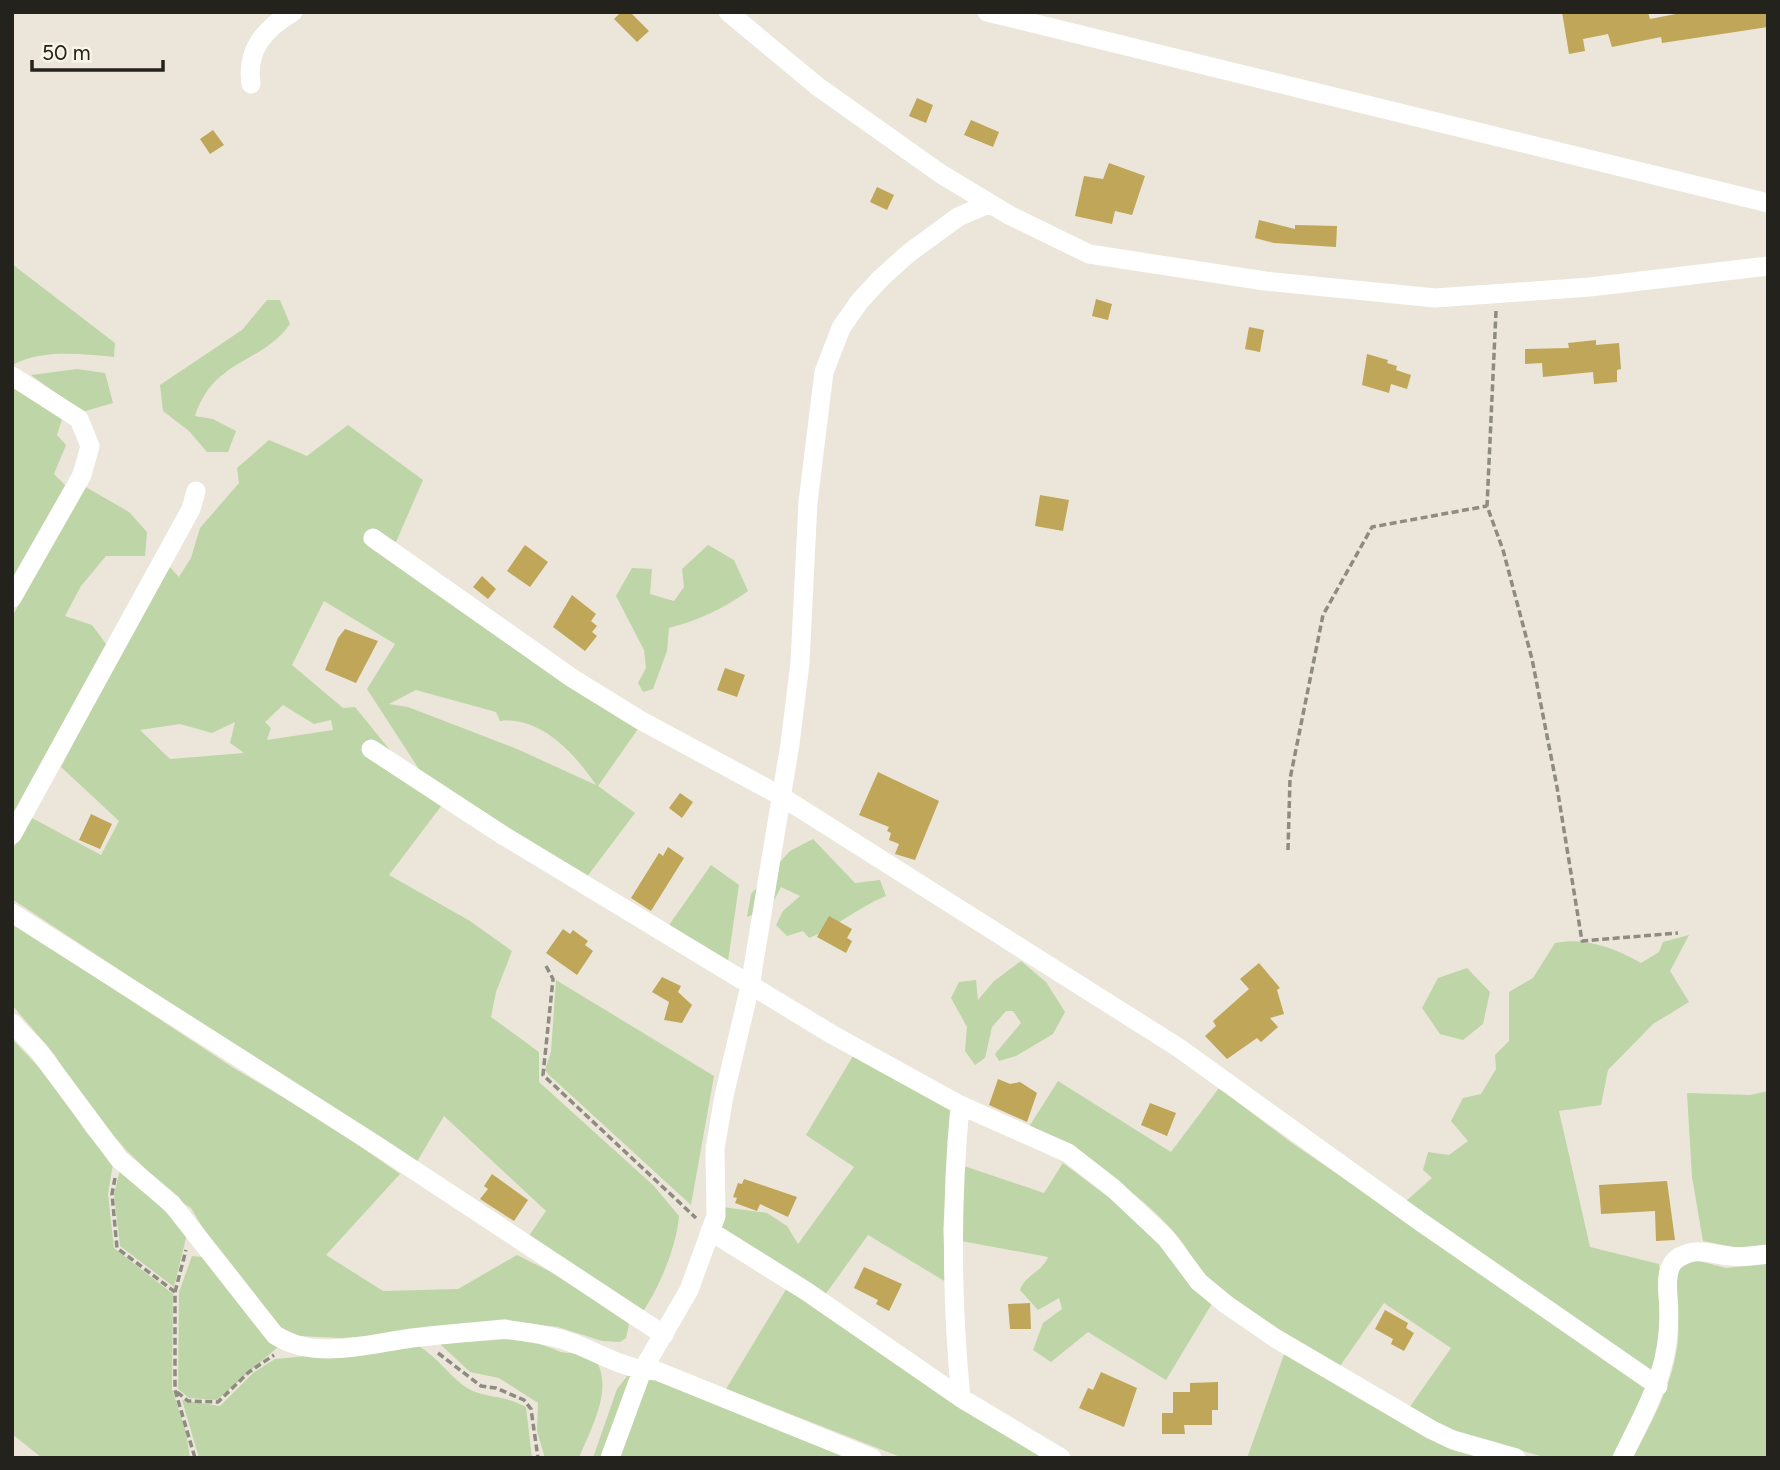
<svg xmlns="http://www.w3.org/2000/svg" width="1780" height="1470" viewBox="0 0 1780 1470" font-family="Figtree,sans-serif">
<rect width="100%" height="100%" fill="#ebe6d9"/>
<path fill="#bed5a7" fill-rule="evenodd" d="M12,264L115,343L114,357C79,354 44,349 12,365Z
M267,300H280L290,324C261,365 214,358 195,416L213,419L236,431L228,452H207L189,431L163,411L160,385L242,330Z
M77,369L105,373L113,403L82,412L31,375Z
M12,387L62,419L57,435L66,445L54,474L68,488L12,588Z
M348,425L423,480L396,542L372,530L363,541L478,621L640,726L598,786L635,813L586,878L424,777L367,689L395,644L324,601L292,665L343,708L355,707L398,760L442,805L389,875L470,921L512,951L496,992L491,1017L539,1052V1082L654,1186L679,1216C676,1248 660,1286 642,1313L526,1240L546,1211L444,1116L415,1165L12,899V850L32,818L101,855L119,821L61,767L167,564L179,577L191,558L200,528L239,483L237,468L269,440L307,456ZM416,690L496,712L500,721C541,716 575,754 596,785L517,749L408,707L389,704ZM283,705L314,724L331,720L333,730L267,740L271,728L265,722ZM235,722L230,743L244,753L170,759L140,730L180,724L212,733Z
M84,486L129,512L147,532L145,556H106L81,586L65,616L92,625L109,648L12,820V617Z
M708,545L734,560L748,591C723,609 699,620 669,628L667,651L653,689L643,692L638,683L646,668L644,650L616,596L632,568L652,569L650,594L674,601L684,587L682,569Z
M813,839L855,883L880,880L886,896C858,907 837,927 809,938L803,931L787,936L776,925L783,911L800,896L781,887L770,908L747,917L751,894L790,851Z
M711,865L739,885L727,968L667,928Z
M12,922L232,1067L325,1122L400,1174L326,1255L383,1291L458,1289L517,1255L559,1276L629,1324L626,1338L620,1342L602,1341L558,1327L503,1321L431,1331L342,1338L299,1336L276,1325L222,1260L191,1208L176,1198L127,1151L87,1105L54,1054L12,1005Z
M1689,935L1670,971L1689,1002L1653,1024L1608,1070L1601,1105L1559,1111L1590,1247L1659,1264L1665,1315L1656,1378L1406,1201L1432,1178L1423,1170L1428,1152L1449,1155L1468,1141L1451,1121L1463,1098L1481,1094L1496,1069L1495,1055L1509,1041V992L1533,978L1555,943C1585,937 1615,948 1641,963L1659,952L1663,942Z
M1021,961L1046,982L1065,1012L1053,1034L1016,1056L999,1061L995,1054L1021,1023L1013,1011H1006L992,1027L985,1058L975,1065L965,1051L967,1027L951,998L959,982L976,980L978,1000L994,981Z
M1467,968L1490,992L1483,1024L1463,1040L1440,1034L1422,1008L1438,978Z
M556,980L714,1076L691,1205L548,1074L545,1070L551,1052Z
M12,1039L50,1079L86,1132L113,1164L108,1194L114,1248L173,1294L172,1389L186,1432L190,1458H42L12,1434Z
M853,1056L947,1105L953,1114L943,1229L946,1282L868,1235L825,1295L715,1225L722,1207L767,1213L787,1226L798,1244L854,1167L806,1135Z
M1058,1081L1171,1152L1219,1088L1289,1141L1650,1388L1615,1458H1547L1450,1430L1409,1408L1451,1348L1384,1303L1340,1366C1296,1342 1249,1316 1210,1282C1197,1271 1190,1251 1179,1238C1137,1187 1085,1161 1027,1130Z
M1768,1091V1248L1743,1249L1703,1241L1692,1177L1687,1093L1750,1095Z
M1063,1163L1132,1215L1213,1302L1166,1380L1088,1332L1051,1362L1033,1350L1043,1323L1062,1309L1059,1298L1038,1310L1020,1290C1025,1275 1042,1272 1048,1257L961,1241L964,1166L1044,1193Z
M120,1170L143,1189L187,1234L174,1287L120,1246L114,1194Z
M192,1256L203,1257L278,1347L217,1400L189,1398L178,1389L179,1292Z
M1695,1260L1726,1268L1768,1264V1458H1633C1652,1421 1674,1382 1678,1340C1680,1316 1673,1293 1679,1269Z
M788,1286L1045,1458H903L726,1389Z
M525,1338L561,1352L593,1356C616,1386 591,1428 579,1458H545L537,1431L538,1403L499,1378L470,1372L440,1344Z
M419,1346C438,1358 448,1374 464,1386C482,1399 504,1394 526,1407L532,1458H199L182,1400L220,1406L253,1373L275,1359Z
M1285,1352L1492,1458H1247Z
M628,1375H648L855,1458H593L617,1389Z"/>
<path fill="#bfa659" d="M621,12H630L649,31L637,42L614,19Z
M1562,12H1648L1650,19L1686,12H1768V27L1662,43L1661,37L1612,47L1608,34L1583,39L1585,51L1569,54Z
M917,98L933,105L926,123L909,116Z
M971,120L999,132L993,147L964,135Z
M213,130L224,145L210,154L200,139Z
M1109,163L1145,176L1132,215L1115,211L1112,224L1075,216L1084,176L1103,179Z
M877,187L894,195L887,210L870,202Z
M1259,220L1295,229V225L1337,226L1336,247L1274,243L1255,238Z
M1096,299L1112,304L1108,320L1092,316Z
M1249,327L1264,330L1260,352L1245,349Z
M1596,340V345L1619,343L1621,369L1617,370V382L1594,384L1593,372L1543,377L1542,363L1525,364V349L1569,348L1568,343Z
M1367,354L1388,360L1387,363L1397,366L1396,370L1411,375L1407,389L1391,384L1389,393L1362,385Z
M1040,495L1069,500L1063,531L1035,526Z
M525,545L548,562L530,587L507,571Z
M482,576L496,589L488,599L473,587Z
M572,595L596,614L591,621L597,626L592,632L597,636L585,651L553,627Z
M345,629L378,641L356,683L325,670L338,638Z
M725,668L745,675L737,697L717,690Z
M878,772L939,801L915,860L895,854L899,844L889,840L891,833L887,831L889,827L859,815Z
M680,793L693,802L682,818L669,808Z
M91,814L112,824L100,849L79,840Z
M668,847L684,858L651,911L631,898L659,853L663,856Z
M829,916L852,929L847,938L852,941L846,953L817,937Z
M563,929L570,934L573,930L588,941L585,945L593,951L577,975L546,953Z
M1259,963L1280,988L1277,990L1284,1014L1270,1018L1278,1027L1261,1042L1257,1038L1227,1059L1205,1036L1216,1026L1213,1021L1249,989L1240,979Z
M662,977L681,986L678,992L692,1005L682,1023L664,1020L669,1002L652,992Z
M998,1079L1010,1084L1020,1082L1037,1093L1027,1122L989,1105Z
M1150,1103L1176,1113L1167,1136L1141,1125Z
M492,1174L528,1200L514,1221L480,1199L488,1189L484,1186Z
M744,1179L797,1197L788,1217L760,1204L757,1211L735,1203L737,1198L733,1197L738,1183L742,1184Z
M1667,1181L1675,1240L1656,1241L1655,1211L1601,1214L1599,1185Z
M864,1267L902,1284L889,1311L876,1304L878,1300L854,1288Z
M1030,1303L1031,1329H1010L1008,1304Z
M1385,1310L1408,1323L1406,1328L1414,1333L1404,1351L1391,1344L1393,1339L1375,1329Z
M1101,1372L1137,1388L1124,1427L1079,1408L1088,1388L1093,1390Z
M1218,1382V1410H1212V1425H1184L1185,1434H1162V1413H1173V1392H1190V1383Z"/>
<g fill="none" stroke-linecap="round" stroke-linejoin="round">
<path stroke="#8e8b81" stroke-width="3.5" stroke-dasharray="7 3.5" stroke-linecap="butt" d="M1496,311L1487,506L1503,550L1532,659L1557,787L1582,941L1678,933
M1288,850L1290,779L1323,615L1372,527L1487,506
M546,966L553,979L543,1075L696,1218
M115,1178L112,1194L117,1248L175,1292V1390L195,1458
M175,1292L186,1250
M438,1353L481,1386L496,1388L524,1400L531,1409L538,1458
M177,1392L188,1401L218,1402L249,1372L274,1355"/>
<path stroke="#fff" stroke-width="19" d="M728,12L817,86L941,174L1009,215L1089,254L1265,281L1435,298L1590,287L1768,266
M987,12L1768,203
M251,84C246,50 264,29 293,12
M12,376L79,419L90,446L82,475L12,598
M373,538L572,678L640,720L779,795L1179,1048L1418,1220L1658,1386
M371,749L501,834L833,1035L960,1105L1068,1153L1113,1188L1166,1238L1199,1282L1227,1305L1275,1338L1432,1430L1453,1440L1516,1458
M12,835L191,509L196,491
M12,913L379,1147L664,1335
M12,1023L38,1050L119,1159L172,1204L275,1335C315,1361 368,1344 412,1338C443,1334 474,1332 504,1329C524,1332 545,1334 564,1340C594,1349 624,1371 657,1371L872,1458
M960,1105C951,1203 951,1299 961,1398
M710,1231L806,1291L961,1398L1061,1458
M610,1458L642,1371L689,1290L716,1216L715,1149L724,1096L750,986L790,744L800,663L808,502L824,372L841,328L859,302L881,278L909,253L958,217L988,204
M1622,1458C1650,1401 1674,1362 1668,1296C1667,1283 1666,1265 1679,1257C1698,1247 1710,1254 1730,1256C1742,1258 1756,1255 1768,1254"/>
</g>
<rect width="1780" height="1470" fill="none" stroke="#23221d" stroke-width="28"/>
<path d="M32 60v10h131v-10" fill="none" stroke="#23221d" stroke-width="3.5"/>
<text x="42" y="60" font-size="21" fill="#23221d" stroke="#f8f4e6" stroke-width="5" paint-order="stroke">50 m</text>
</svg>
